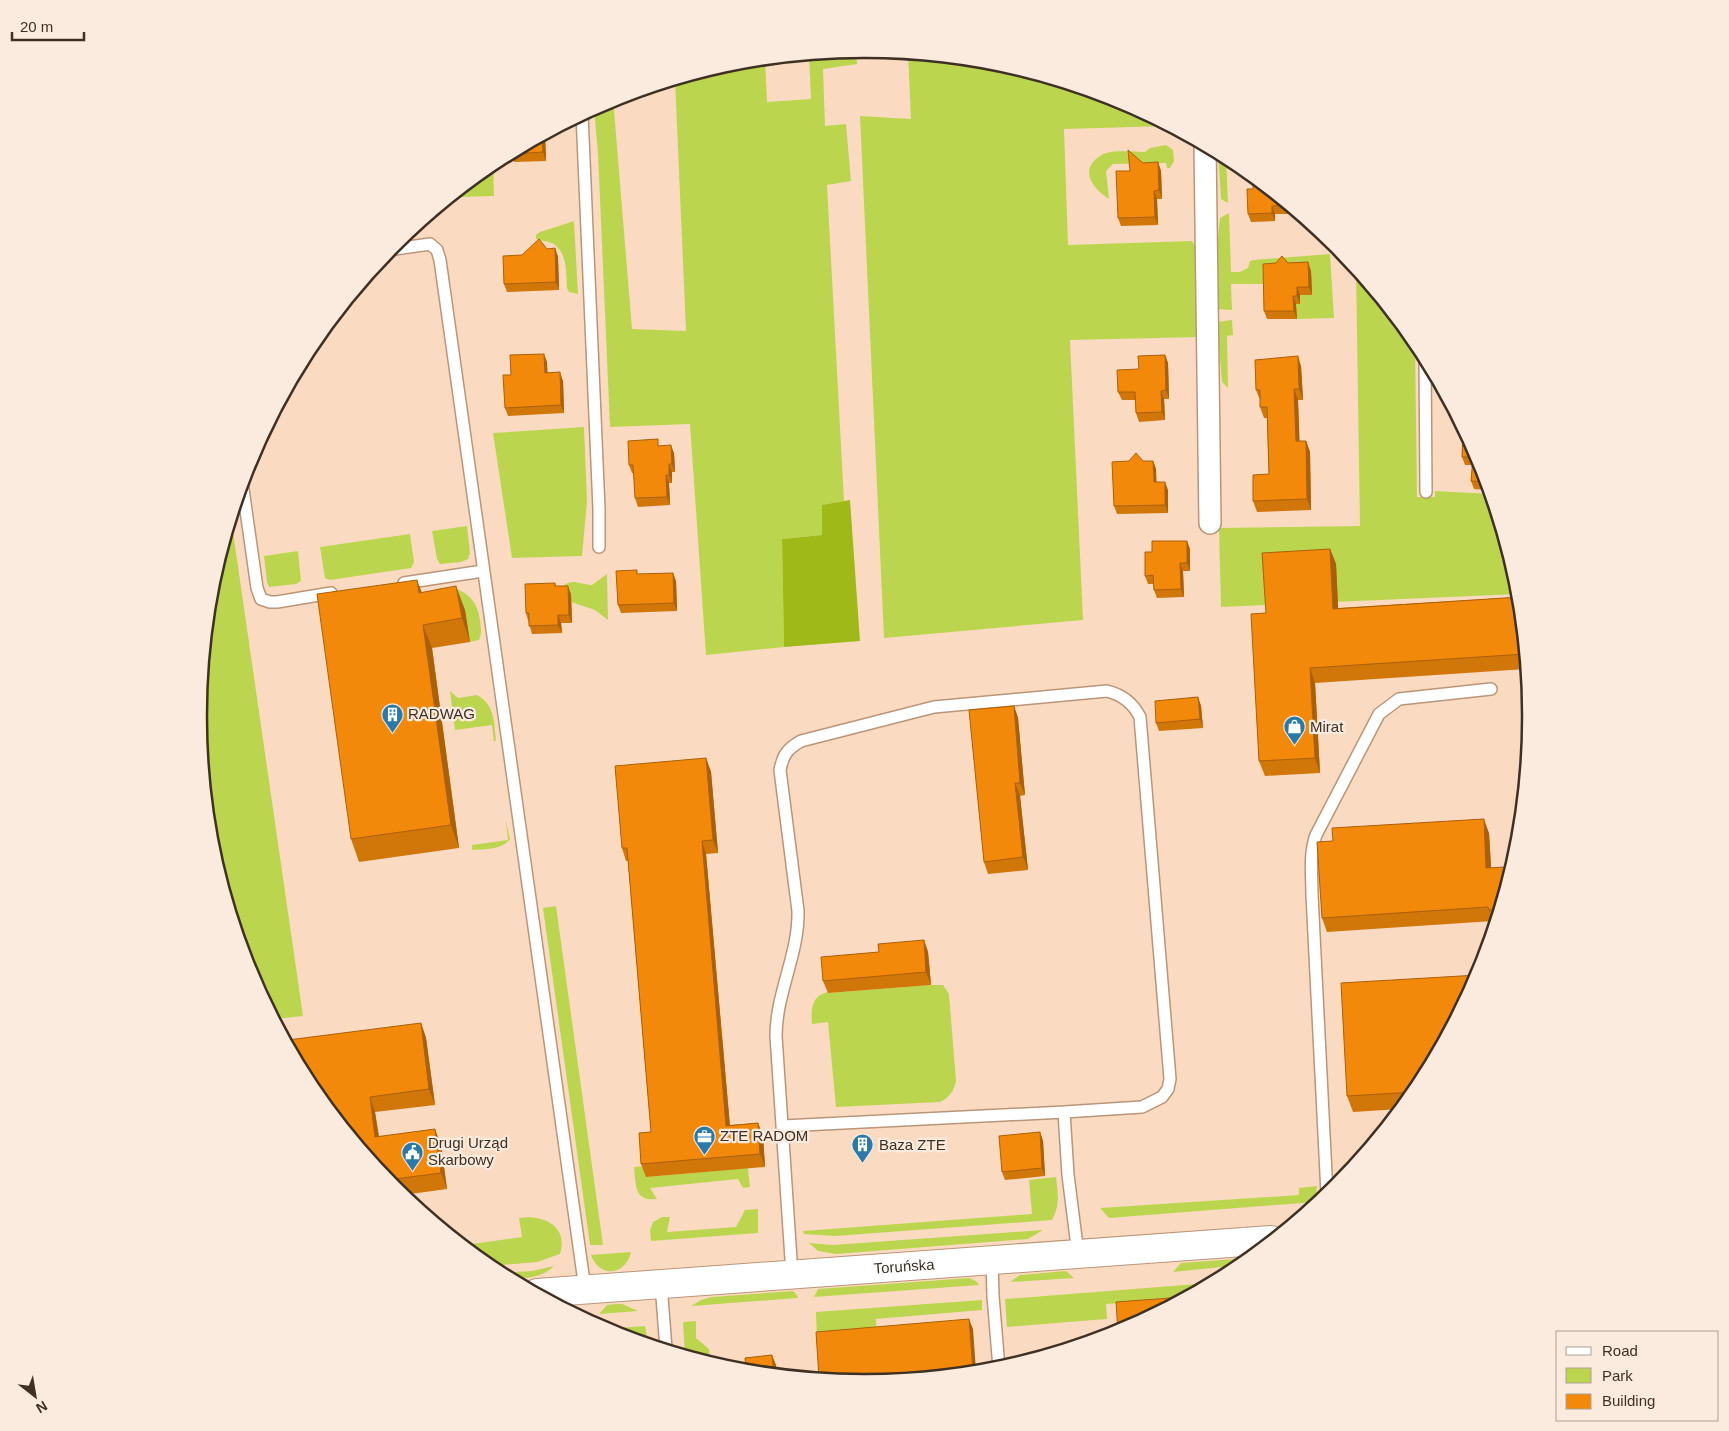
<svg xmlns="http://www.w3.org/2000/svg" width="1729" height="1431" viewBox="0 0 1729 1431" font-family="Arial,sans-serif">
<rect width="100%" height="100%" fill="#fadbc2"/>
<path fill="#bbd64e" d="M856,50L857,64L823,69L825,126L846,124L851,181L827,185L844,501L822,505V535L782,539L784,647L706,655L690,424L610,427L598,153L594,108L613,98L632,329L686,331L675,80L735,62L765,59L767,102L811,99L809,54Z
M908,53L995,62L1120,100L1169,126L1064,129L1068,245L1192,241L1198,250L1201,337L1070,340L1083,620L884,638L860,116L911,119Z
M1166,145L1173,150L1174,161L1170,168H1167L1166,163L1113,164L1106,171L1109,199C1095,190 1080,173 1096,159C1099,157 1102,154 1106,153C1118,150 1133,152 1145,152L1150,148Z
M1218,152L1226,156L1228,203L1221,199Z
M493,162L494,196L459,197L458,195L451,196Z
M1229,213L1231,272H1240L1248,268L1250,261L1253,260L1330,254L1334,318L1297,319L1296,304H1300V295H1311L1266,284H1231L1232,310L1216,309L1218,237L1220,218Z
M574,221L578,294L569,292L567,288C566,273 568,252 552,243C547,241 541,241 536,239V235L540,232Z
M1356,268L1415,340L1417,497H1435V491L1491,494L1518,586L1519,594L1221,607L1219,528L1360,526Z
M1232,320L1233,335L1227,336L1228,388L1222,382L1217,322Z
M584,427L587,501L582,556L512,558L493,433Z
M231,518L303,1016L275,1019L248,970L211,845L198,715L211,585Z
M467,526L470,553L468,559L461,562L440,564L437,559L432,531Z
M410,534L414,562L411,568L330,580L325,578L320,547Z
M298,551L301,581L296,584L269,587L267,582L264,556Z
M607,574L608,620L595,610L571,602V594L558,591C572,576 575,584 592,585Z
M453,587C470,595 477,601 480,620C481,628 482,633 479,640L470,642L465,610L442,613L439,588Z
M450,691L458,698L477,695C495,705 494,722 496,740L494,742L492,725L455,730Z
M506,821L510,839C502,850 484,849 472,850V845L508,840Z
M556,906L603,1245H590L543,908Z
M931,985H943L949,994L956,1081C954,1091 949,1098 940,1102L836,1107L828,1022L812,1024C811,1010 811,996 828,992V993Z
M645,1166L646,1177L748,1168L750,1187L743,1188L738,1179L650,1188L657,1199C634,1202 636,1185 634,1167Z
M1056,1177C1058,1193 1060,1206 1052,1220L835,1236L804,1234L803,1231L1032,1214L1029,1180Z
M1317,1186L1315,1202L1109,1218L1100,1208L1299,1195V1188Z
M758,1209V1233L651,1241L650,1230L653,1222L662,1217H670L667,1232L736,1227L745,1210Z
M530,1217C552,1219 567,1231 560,1254L537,1262L489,1266L464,1245L522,1237L519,1218Z
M1043,1230L1028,1239L836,1254L818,1251L809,1243L833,1245Z
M631,1252C626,1276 599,1278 591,1255Z
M1249,1258L1241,1265L1173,1272L1181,1263Z
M554,1266C541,1279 516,1282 500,1273L532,1271Z
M1066,1271L1074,1278L1010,1282L1020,1275Z
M969,1278L976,1281L979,1285L814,1297L818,1289Z
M1210,1283L1178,1300L1106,1304L1107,1319L1007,1327L1005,1299Z
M793,1291L797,1295L798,1298L691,1306L701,1300L712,1297Z
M982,1300V1310L876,1319L877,1337L817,1342L816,1312Z
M615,1304H622L638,1311L599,1314L607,1305Z
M696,1321V1338L709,1349L710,1362L685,1355L683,1322Z
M645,1326L648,1343L605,1329Z"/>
<path fill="#9eb918" d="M850,500L860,641L784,647L782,539L822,535V505Z"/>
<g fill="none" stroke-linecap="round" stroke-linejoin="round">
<defs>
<path id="service" d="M582,114L599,509V547
M388,250L430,244L437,250L440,260L585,1289
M1425,356L1426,492
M242,482L257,588L261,599L270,602H277L331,593
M404,583L483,571
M1064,1112L1068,1175L1078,1254
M783,1126L1064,1112L1142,1107L1162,1097L1168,1089L1170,1079L1140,717C1133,703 1123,695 1107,691L934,707L801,741C787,749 783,755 780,770L798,911C799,954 776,993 776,1036L792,1274
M1327,1194L1312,895C1312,875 1309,854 1316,835L1379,714L1399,699L1491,689
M992,1260L993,1296L999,1368
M661,1284L666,1349"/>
<path id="minor" d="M1205,145L1210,523"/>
<g id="tertiary">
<path id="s1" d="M537,1293L1271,1240"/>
</g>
</defs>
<use href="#service" stroke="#ba9578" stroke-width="14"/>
<use href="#minor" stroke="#ba9578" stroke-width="24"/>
<use href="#tertiary" stroke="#ba9578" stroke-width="30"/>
<use href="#service" stroke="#fff" stroke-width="11"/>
<use href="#minor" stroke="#fff" stroke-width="21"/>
<use href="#tertiary" stroke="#fff" stroke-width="28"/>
</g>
<path fill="#d17609" d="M545,134L546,161L514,162L511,152Z
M1158,162L1161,171L1162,199H1157L1158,225L1121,226L1118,218L1130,171L1143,163Z
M1253,176L1299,214H1275V221L1251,222L1248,214L1253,189Z
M555,248L558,257L559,290L507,292L504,284L522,255Z
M1308,262L1311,271L1312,295H1300V304H1296L1297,319H1267L1264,311L1288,263Z
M1165,355L1168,363L1169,399H1164L1165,420L1139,422L1136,413L1135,400H1122L1118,392L1139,369Z
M547,362V373L563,381L564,413L508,416L505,408L511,375Z
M1301,366L1303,400H1298L1299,441H1306L1310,452L1311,510L1257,512L1253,501L1269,474L1267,418H1264L1260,407V400L1256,390Z
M1463,428L1481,461L1490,490L1474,489L1471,481L1473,465H1465L1462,457Z
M660,446L674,453L675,472H672V483H669L670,505L638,507L635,498L634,473H632L629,465Z
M1143,461H1153L1156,469V482L1168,490V513L1117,514L1114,506Z
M1190,549V571H1183L1184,597L1157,598L1154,590L1153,584H1148L1145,576L1152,552Z
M1330,549L1336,564L1338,608L1520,597L1527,669L1315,683L1320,773L1265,776L1259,761L1266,613Z
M639,574L676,581L677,611L621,613L618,605Z
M555,583L556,586L571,594L572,623H561L562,633L532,634L526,613Z
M422,592L465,610L470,642L432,648L459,848L359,862L351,839Z
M1198,697L1201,706L1203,728L1159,731L1156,723Z
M1014,706L1018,718L1025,795L1020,796L1028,870L988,874L984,862Z
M706,758L711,772L718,853L706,854L730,1125L758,1123L763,1136L765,1167L646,1177L641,1164L651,1132L628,861H626L622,848Z
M1489,833L1491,868L1507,867L1510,875L1495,924H1494L1493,921L1327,932L1322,918Z
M924,940L928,952L931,985L828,993L823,981L879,952Z
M421,1023L426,1038L435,1105L375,1112L379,1136L441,1145L447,1189L403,1195L393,1187L310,1086Z
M1419,1086L1400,1109L1353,1112L1347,1096Z
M1040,1132L1043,1141L1045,1176L1005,1180L1002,1172Z"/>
<path fill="#aa6008" d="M545,134L546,161L543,152L542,135Z
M1158,162L1161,171L1162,199L1159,190Z
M1154,191L1157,199L1158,225L1155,217Z
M1272,206L1275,214V221L1272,213Z
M555,248L558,257L559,290L556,282Z
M1308,262L1311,271L1312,295L1309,287Z
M1297,287L1300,295V304L1297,296Z
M1293,296L1296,304L1297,319L1294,311Z
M544,354L547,362L548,381L545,373Z
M1165,355L1168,363L1169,399L1166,390Z
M1298,356L1301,366L1303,400L1299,389Z
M560,372L563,381L564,413L561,405Z
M1294,389L1298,400L1300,452L1296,441Z
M1161,391L1164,399L1165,420L1162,412Z
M1306,441L1310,452L1311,510L1307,499Z
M671,445L674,453L675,472L672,464Z
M1153,461L1156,469L1157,491L1154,482Z
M669,464L672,472V483L669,475Z
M666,475L669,483L670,505L667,497Z
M1165,482L1168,490V513L1165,505Z
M1187,541L1190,549V571L1187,563Z
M1330,549L1336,564L1339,624L1333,609Z
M1180,563L1183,571L1184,597L1181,589Z
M673,573L676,581L677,611L674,603Z
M417,580L426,603L419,593Z
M456,586L465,610L470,642L462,618Z
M568,586L571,594L572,623L569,615Z
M558,615L561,623L562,633L558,625Z
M423,625L432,648L459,848L451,825Z
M1310,668L1315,683L1320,773L1315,758Z
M1198,697L1201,706L1203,728L1200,719Z
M1014,706L1018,718L1025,795L1020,783Z
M706,758L711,772L718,853L713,840Z
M1015,783L1020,796L1028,870L1023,857Z
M1484,819L1489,833L1492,882L1486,868Z
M702,841L706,854L731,1139L726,1126Z
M1507,867L1510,875L1508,881Z
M924,940L928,952L931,985L926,972Z
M421,1023L426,1038L435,1105L429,1089Z
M370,1097L375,1112L381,1153L375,1137Z
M758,1123L763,1136L765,1167L760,1154Z
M435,1129L441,1145L447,1189L441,1173Z
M1040,1132L1043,1141L1045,1176L1042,1168Z
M969,1319L973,1329L976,1371L973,1372Z
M772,1355L776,1365L777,1374L774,1373Z"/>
<path fill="#f3890b" stroke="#aa6008" d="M542,135L543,152L511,154V152Z
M1128,150L1143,163L1158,162L1159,190L1154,191L1155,217L1118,218L1116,171H1130Z
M1253,176L1289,205L1272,206V213L1248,214L1247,189H1253Z
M539,239L547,249L555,248L556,282L504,284L503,256L522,255Z
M1282,256L1288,263L1308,262L1309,287H1297V296H1293L1294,311H1264L1263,264L1276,263Z
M544,354L545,373L560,372L561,405L505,408L503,375H511L510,355Z
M1165,355L1166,390L1161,391L1162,412L1136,413L1135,392H1118L1117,370L1139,369L1138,356Z
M1298,356L1299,389H1294L1296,441H1306L1307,499L1253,501V475L1269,474L1267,407H1260V390H1256L1255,360Z
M1463,428L1481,461L1487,482L1471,481L1473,457H1462Z
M658,439V446L671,445L672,464H669V475H666L667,497L635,498L633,465H629L628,441Z
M1136,453L1143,461H1153L1154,482H1165V505L1114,506L1112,462L1129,461Z
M1152,541H1187V563H1180L1181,589L1154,590L1153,575L1145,576V552H1152Z
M1330,549L1333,609L1520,597L1525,654L1310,668L1315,758L1259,761L1251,614L1266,613L1262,553Z
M637,570V574L673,573L674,603L618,605L616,571Z
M417,580L419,593L456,586L462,618L423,625L451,825L351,839L317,594Z
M555,583V586H568L569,615H558V625L529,626V613H526L525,584Z
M1198,697L1200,719L1156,723L1155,701Z
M1014,706L1020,783H1015L1023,857L984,862L969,710Z
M706,758L713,840L702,841L726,1126L758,1123L760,1154L641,1164L639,1133L651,1132L627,848H622L615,766Z
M1484,819L1486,868L1507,867L1508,881L1499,909L1489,910L1488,907L1322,918L1317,842L1333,841L1332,828Z
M924,940L926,972L823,981L821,957L879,952L878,944Z
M1478,975L1419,1086L1414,1092L1347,1096L1341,983Z
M421,1023L429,1089L370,1097L375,1137L435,1129L441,1173L387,1180L326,1105V1103H324L310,1086L289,1047L288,1040Z
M1040,1132L1042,1168L1002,1172L999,1136Z
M1184,1297L1119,1332H1118L1116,1302Z
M969,1319L973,1372L864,1382H863L862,1380L852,1381L819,1378L816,1332Z
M772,1355L774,1373L742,1370H746L745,1358Z"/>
<defs>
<symbol id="building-pin" viewBox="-11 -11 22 30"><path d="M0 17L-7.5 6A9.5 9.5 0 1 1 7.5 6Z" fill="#297aab" stroke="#fbebdf"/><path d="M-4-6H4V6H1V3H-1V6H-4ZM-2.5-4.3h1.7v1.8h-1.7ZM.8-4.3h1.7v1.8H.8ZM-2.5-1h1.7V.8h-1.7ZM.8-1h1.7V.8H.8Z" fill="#fff"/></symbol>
<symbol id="shop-pin" viewBox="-11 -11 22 30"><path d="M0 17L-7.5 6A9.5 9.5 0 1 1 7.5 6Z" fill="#297aab" stroke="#fbebdf"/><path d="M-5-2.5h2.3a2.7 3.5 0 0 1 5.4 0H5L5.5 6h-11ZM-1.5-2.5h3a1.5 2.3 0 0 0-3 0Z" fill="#fff"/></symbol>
<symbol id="office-pin" viewBox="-11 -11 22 30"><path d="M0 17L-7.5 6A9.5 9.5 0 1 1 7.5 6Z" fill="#297aab" stroke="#fbebdf"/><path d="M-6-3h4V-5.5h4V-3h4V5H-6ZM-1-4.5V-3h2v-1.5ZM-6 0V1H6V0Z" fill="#fff"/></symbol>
<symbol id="civic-pin" viewBox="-11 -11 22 30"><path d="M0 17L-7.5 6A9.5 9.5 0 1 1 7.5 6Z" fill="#297aab" stroke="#fbebdf"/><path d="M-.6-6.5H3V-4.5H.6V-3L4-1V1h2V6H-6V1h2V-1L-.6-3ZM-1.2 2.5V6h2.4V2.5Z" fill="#fff"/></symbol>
</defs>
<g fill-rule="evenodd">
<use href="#building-pin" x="380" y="702" width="25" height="34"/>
<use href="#shop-pin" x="1282" y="714" width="25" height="34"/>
<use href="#office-pin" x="692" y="1124" width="25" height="34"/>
<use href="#building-pin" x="850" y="1132" width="25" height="34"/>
<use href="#civic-pin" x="400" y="1140" width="25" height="34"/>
</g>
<g text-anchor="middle" stroke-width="4.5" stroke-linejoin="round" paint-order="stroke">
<g font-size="15" fill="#3f3024" stroke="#fbebdf" text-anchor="start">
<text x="408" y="719">RADWAG</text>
<text x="1310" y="732">Mirat</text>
<text x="720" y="1141">ZTE RADOM</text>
<text x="428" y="1148">Drugi Urząd<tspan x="428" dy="17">Skarbowy</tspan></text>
<text x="879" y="1150">Baza ZTE</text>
</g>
<g font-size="15" fill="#3f3024" stroke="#fbebdf">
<text dy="5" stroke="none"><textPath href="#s1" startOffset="368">Toruńska</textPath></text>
</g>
</g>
<path d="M0 0H1729V1431H0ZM864 58H865A657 657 0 0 1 1522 715V717A657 657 0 0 1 865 1374H864A657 657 0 0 1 207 717V715A657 657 0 0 1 864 58Z" fill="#fbebdf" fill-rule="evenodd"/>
<path fill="none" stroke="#3f3024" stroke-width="2.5" d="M864 58H865A657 657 0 0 1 1522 715V717A657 657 0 0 1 865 1374H864A657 657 0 0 1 207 717V715A657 657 0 0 1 864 58Z"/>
<rect x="1556" y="1331" width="162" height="90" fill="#fbebdf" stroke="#b0a094"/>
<rect x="1566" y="1347" width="25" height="8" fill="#ffffff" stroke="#b0a094"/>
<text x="1602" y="1356" font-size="15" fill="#3f3024">Road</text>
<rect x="1566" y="1368" width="25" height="15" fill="#bbd64e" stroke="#b0a094"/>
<text x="1602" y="1381" font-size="15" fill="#3f3024">Park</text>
<rect x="1566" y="1394" width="25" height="15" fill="#f3890b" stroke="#b0a094"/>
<text x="1602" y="1406" font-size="15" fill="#3f3024">Building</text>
<g transform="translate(35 1396) rotate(149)" stroke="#fbebdf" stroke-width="4" paint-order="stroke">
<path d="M0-4L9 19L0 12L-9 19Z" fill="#3f3024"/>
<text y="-8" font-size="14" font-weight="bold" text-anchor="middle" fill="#3f3024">N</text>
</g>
<path d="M12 32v8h72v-8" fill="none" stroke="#3f3024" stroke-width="2.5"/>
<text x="20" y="32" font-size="15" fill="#3f3024" stroke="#fbebdf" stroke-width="4" paint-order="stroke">20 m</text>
</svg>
